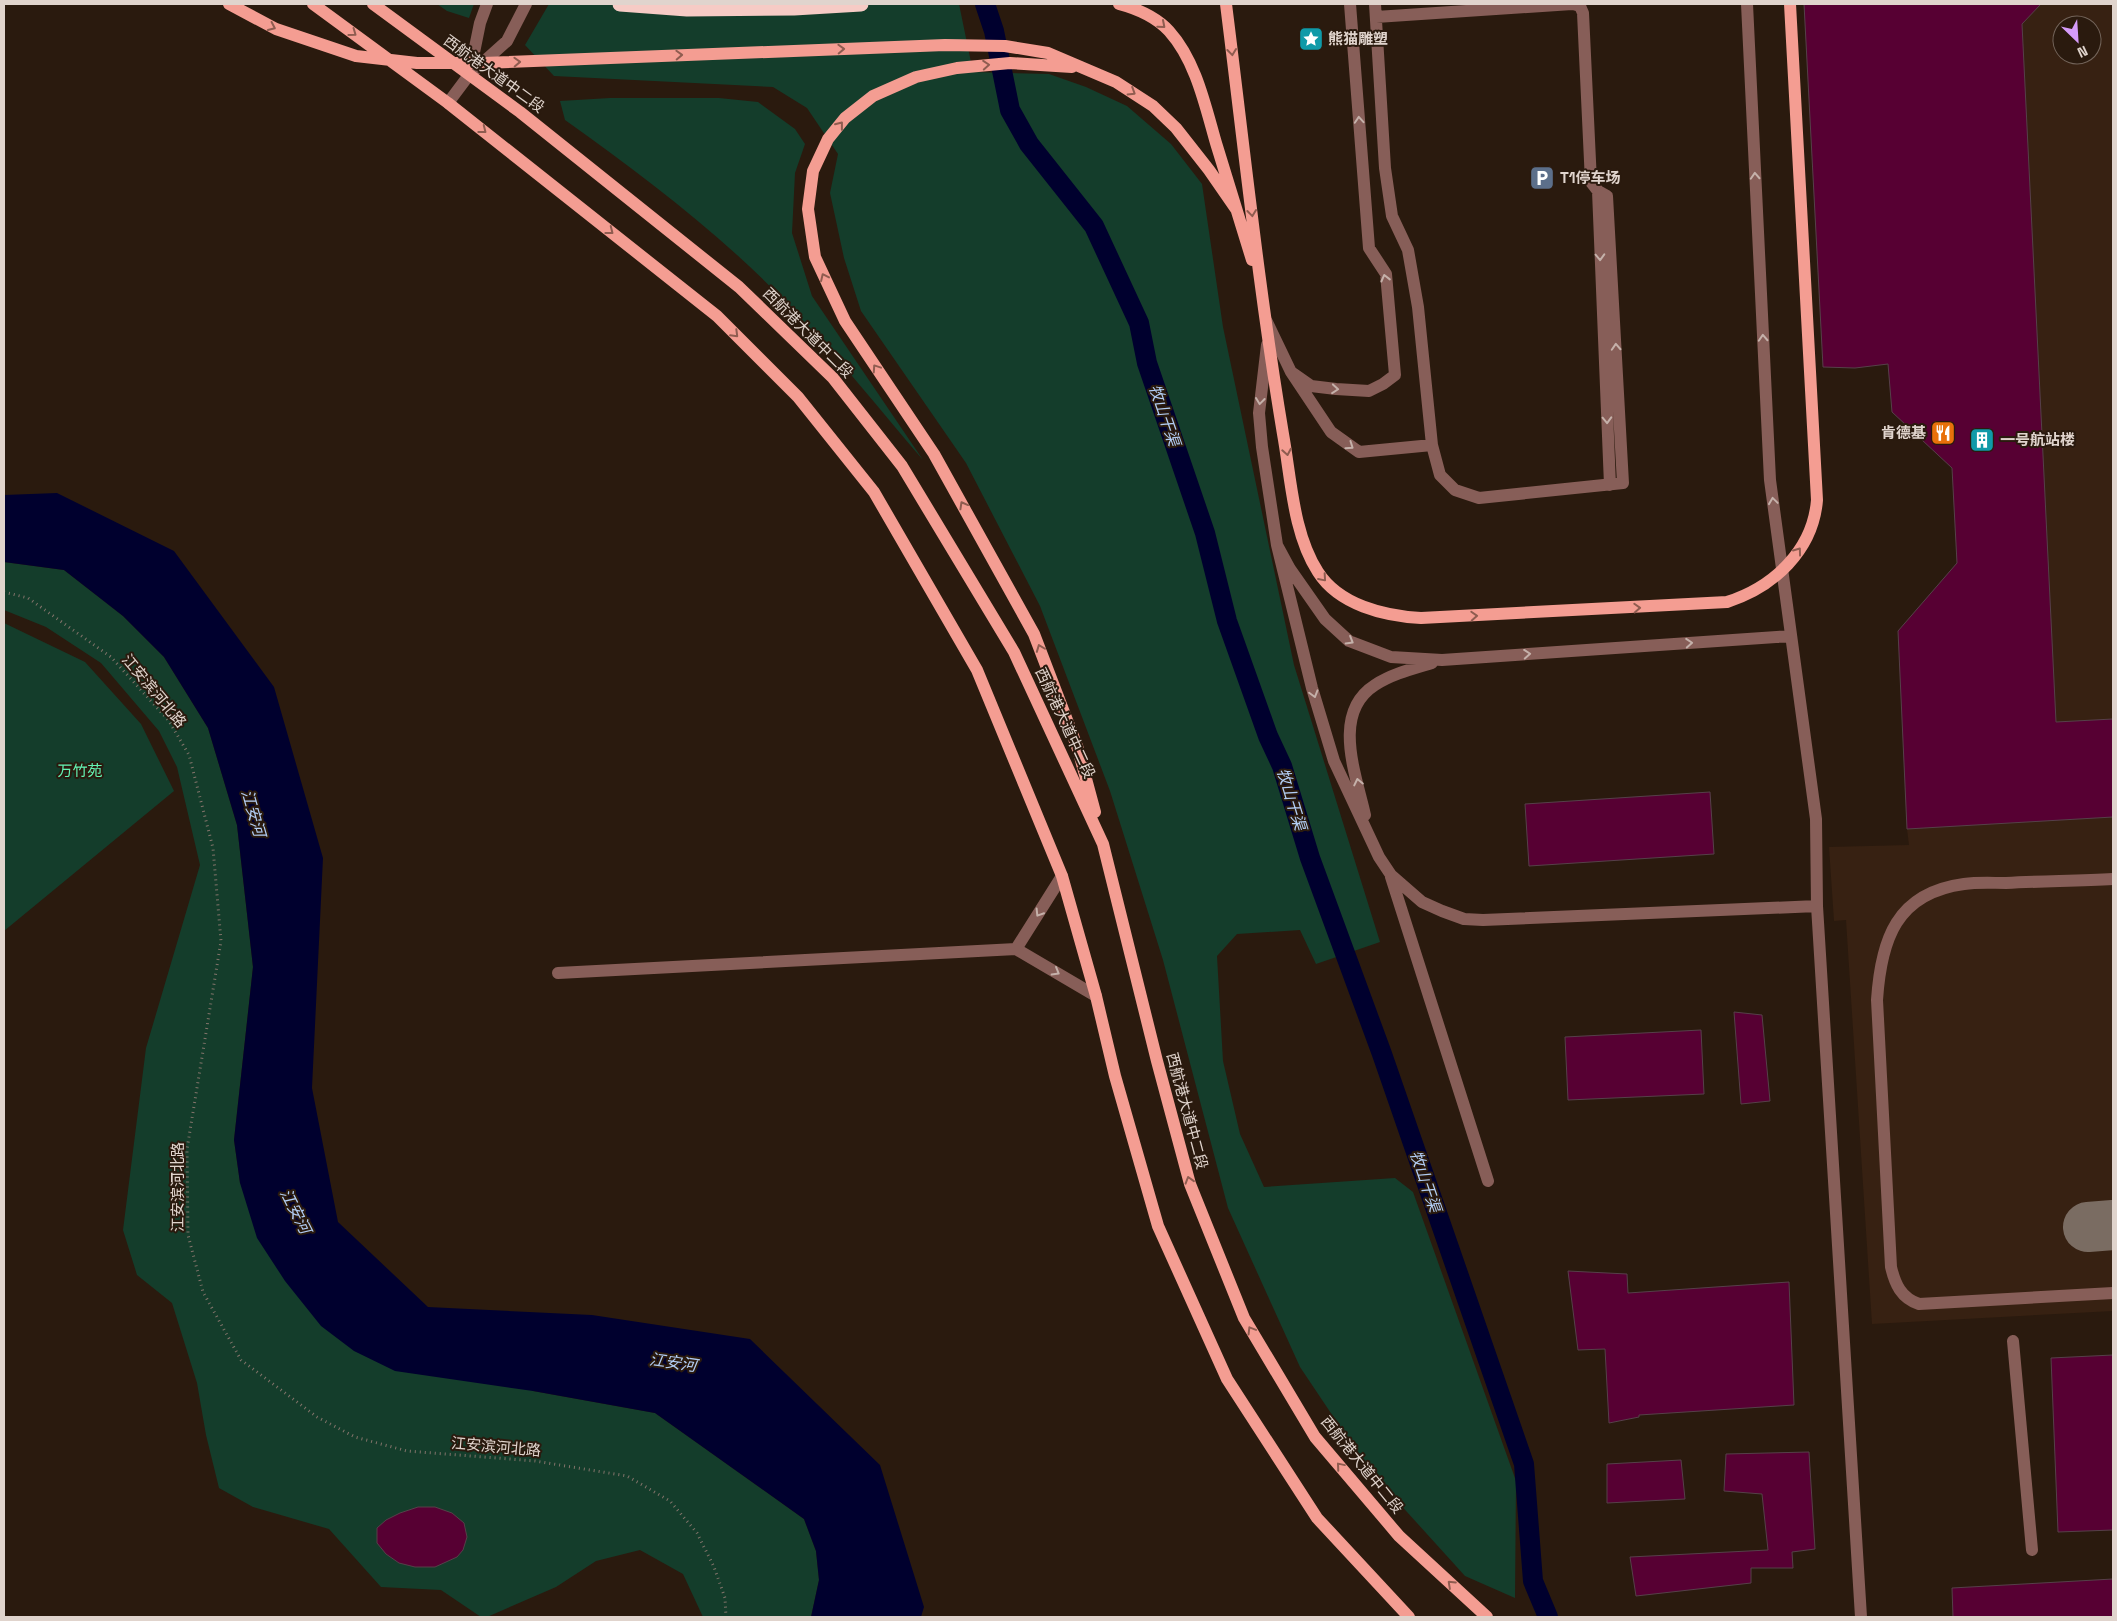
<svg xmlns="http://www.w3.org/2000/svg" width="2117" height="1621" viewBox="0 0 2117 1621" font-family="'Space Grotesk','Noto Sans SC',sans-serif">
<rect width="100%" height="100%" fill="#2a1a0e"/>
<path fill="#372112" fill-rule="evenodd" d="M1804,4H2113V1311L1872,1324L1846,920L1834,921L1829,847L1909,845L1907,829L1957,563L1952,468L1892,412L1888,364L1823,367ZM2062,25H2092V55H2062Z"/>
<path fill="#143d2b" d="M437,4H474L469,18L447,11Z
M549,4H959L973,72L1049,74L1086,87L1127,106L1171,144L1202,184L1223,327L1294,665L1380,942L1316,964L1300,930L1237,934L1217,956L1223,1061L1240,1134L1264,1187L1395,1178L1413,1192L1516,1481L1515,1598L1465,1576L1369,1470L1300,1367L1228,1208L1163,960L1110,791L1040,606L966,463L861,311L844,258L830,193L838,154L807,108L773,87L554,76L525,45Z
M610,98H719L758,102L795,129L805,144L795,173L792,233L812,296L923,460C880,410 839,358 794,311C726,238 646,178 565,120L560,101Z
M4,562L64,570L123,616L164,657L208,728L237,825L253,967L234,1140L240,1183L533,1391L655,1413L804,1519L816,1551L819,1580L811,1617H703L683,1574L640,1550L596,1561L556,1587L487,1617H481L441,1590L381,1587L329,1529L253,1507L219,1488L206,1435L197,1383L172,1303L137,1275L123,1230L146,1048L200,865L177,767L159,731L101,663L46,627L4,610Z
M4,623L85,662L141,724L174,791L4,931Z"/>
<path fill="#00002e" d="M57,493L174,551L274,687L323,858L312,1088L338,1222L428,1307L592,1315L750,1339L880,1465L924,1607L921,1617H811L819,1580L816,1551L804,1519L655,1413L533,1391L395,1371L354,1351L321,1326L285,1281L257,1238L240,1183L234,1140L253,967L237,825L208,728L164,657L123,616L64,570L4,562V495Z"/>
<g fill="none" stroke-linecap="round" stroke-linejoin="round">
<path stroke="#00002e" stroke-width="20" d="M985,4L994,31L1010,110L1029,144L1094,226L1139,323L1147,363L1205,533L1227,621L1268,736L1282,766L1310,858L1382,1054L1524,1464L1533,1581L1548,1617"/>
<path stroke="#7a6c62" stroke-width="50" d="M2088,1227L2113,1225"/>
</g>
<path fill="#570033" stroke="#564049" d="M1804,4H2041L2022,24L2056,722L2113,719V817L1907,829L1898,631L1957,563L1952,468L1892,412L1888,364L1855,368L1823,367Z
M1710,792L1714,854L1529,866L1525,804Z
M1734,1012L1762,1015L1770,1101L1741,1104Z
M1701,1030L1704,1094L1568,1100L1565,1037Z
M1568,1271L1627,1274L1628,1293L1789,1282L1794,1405L1639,1415V1417L1609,1423L1605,1349L1578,1350Z
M2113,1355V1530L2058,1532L2051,1358Z
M1809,1452L1815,1549L1792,1552L1793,1568H1751V1583L1636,1596L1630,1557L1768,1550L1762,1494L1724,1491L1726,1454Z
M1681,1460L1685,1499L1607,1503V1464Z
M418,1507H435L452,1513L464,1523L467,1537L463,1550L457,1557L435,1567H415L399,1563L386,1554L377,1543V1528L386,1520L400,1513Z
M2113,1579V1617H1953L1952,1588Z"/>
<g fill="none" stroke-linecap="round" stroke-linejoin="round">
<path stroke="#83746b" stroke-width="3" stroke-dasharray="1 4" stroke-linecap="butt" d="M4,592L28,598L111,657L169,721L189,755L213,848L221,941L187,1149L188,1235L203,1292L241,1360L317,1417L355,1437L407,1451L535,1461L627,1476L670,1501L697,1533L714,1567L725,1598L726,1617"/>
<path stroke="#875e58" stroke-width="12" d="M1375,4L1385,168L1392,216L1408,250L1418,307L1432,445L1440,475L1455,490L1479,498L1623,483L1607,196L1598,191L1591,182L1583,13L1580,6L1573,4
M1376,17L1572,4
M470,72L480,23L487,4
M448,103L469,75L507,41L526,4
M1598,191L1610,485
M1267,322L1291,372L1331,432L1359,452L1432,445
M1267,345L1259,413L1262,447L1277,545L1290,569L1325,619L1349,641L1391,657L1442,660L1790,636
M1291,372L1311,386L1336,389L1369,391L1383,384L1395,375L1386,274L1369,248L1350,4
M1277,545L1312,688L1334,761L1379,857L1391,875L1422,902L1442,911L1464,919L1483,920L1817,906L1816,819L1770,480L1747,4
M1365,815C1356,774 1331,713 1375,685C1392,674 1412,669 1432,663
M1391,877L1488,1181
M2113,879C2078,881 2042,881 2006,883C1992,883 1978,882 1964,884C1896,893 1881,940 1877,1000L1891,1267C1895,1284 1901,1298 1919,1304L2113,1293
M1817,906L1861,1617
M1016,949L1062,876
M558,973L1016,949L1096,996
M2013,1341L2032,1550"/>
<path stroke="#f49d92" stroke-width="12" d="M229,4L276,29L356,56L417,63H483L945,45L1005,46L1048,53L1116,82L1153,106L1176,128L1209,170L1236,209
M313,4L448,103L717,316L798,397L874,492L977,670L1062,876L1096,996L1115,1076L1158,1226L1227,1379L1317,1518L1409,1617
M373,4L520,112L739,287L833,378L902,466L1014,652L1103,844L1157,1061L1190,1184L1244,1318L1315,1437L1399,1536L1487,1617
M1119,4C1138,9 1156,17 1169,31C1196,61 1205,105 1216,143C1228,182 1240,221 1252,260
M1226,4C1244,147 1259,291 1283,434C1291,478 1293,534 1318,572C1339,605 1384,616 1421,618L1727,602C1774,587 1813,550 1817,500L1790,4
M1072,67L1010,63L957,68L916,77L873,96L845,118L828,139L813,171L808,209L815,257L845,321L934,454L1034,634L1078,749L1095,812"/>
<path stroke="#f6cbc5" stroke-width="15" d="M620,4L687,9L794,8L861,4"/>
</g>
<defs><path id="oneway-chevron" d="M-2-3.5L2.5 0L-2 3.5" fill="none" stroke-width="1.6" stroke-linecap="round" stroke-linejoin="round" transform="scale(1.25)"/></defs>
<g stroke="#8f5c50">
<use href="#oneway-chevron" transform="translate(1162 25) rotate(41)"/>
<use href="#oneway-chevron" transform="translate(272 27) rotate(25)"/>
<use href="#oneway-chevron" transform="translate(353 33) rotate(36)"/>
<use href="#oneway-chevron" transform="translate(841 49) rotate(-2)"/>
<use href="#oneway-chevron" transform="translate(1232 52) rotate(83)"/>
<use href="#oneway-chevron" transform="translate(679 55) rotate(-2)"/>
<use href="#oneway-chevron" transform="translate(517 62) rotate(-2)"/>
<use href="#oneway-chevron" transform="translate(986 65) rotate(-4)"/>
<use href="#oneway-chevron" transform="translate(1132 92) rotate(32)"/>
<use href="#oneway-chevron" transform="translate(840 125) rotate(-52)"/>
<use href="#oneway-chevron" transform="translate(483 130) rotate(38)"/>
<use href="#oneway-chevron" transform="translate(1252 213) rotate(83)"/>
<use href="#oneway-chevron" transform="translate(610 231) rotate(38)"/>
<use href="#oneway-chevron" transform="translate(824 277) rotate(-115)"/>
<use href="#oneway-chevron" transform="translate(735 334) rotate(45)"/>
<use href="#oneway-chevron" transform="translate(876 368) rotate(-124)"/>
<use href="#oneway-chevron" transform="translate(1287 452) rotate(80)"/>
<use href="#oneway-chevron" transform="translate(963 505) rotate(-119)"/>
<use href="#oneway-chevron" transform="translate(1798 551) rotate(-54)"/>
<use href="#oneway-chevron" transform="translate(1323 578) rotate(49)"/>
<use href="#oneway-chevron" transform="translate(1637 608) rotate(-3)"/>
<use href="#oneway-chevron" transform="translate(1474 616) rotate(-3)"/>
<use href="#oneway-chevron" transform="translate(1040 648) rotate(-111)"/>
<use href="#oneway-chevron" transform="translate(1189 1180) rotate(-107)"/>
<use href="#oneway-chevron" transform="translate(1251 1330) rotate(-121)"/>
<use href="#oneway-chevron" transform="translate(1340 1466) rotate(-130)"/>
<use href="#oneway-chevron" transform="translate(1451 1584) rotate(-137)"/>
</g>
<g stroke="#c5b1aa">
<use href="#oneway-chevron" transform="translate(1359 120) rotate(-94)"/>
<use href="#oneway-chevron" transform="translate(1755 176) rotate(-93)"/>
<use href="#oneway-chevron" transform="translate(1600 257) rotate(88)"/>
<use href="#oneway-chevron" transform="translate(1385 278) rotate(-104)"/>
<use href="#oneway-chevron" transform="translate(1763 338) rotate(-93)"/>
<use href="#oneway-chevron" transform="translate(1616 347) rotate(-93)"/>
<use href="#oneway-chevron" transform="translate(1335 389) rotate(5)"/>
<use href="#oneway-chevron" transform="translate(1260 401) rotate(97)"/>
<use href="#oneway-chevron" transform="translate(1607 420) rotate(88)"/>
<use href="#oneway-chevron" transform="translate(1350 446) rotate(35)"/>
<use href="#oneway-chevron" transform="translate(1773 501) rotate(-98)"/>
<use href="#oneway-chevron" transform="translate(1350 641) rotate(31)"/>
<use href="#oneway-chevron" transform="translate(1689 643) rotate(-4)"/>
<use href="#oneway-chevron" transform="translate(1527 654) rotate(-4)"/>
<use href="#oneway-chevron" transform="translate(1314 694) rotate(74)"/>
<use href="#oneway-chevron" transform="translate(1358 782) rotate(-102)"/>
<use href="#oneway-chevron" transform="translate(1039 913) rotate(122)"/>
<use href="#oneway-chevron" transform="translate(1056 972) rotate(30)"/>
</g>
<defs>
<symbol id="sight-square" viewBox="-11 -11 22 22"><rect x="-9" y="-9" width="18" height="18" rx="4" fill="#0f9aa8" stroke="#2a1a0e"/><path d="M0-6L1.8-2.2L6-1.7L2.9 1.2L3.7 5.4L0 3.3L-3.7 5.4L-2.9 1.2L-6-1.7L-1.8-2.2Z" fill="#fff"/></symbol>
<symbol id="parking-square" viewBox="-11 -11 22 22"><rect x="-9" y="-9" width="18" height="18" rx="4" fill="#5c6f8a" stroke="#2a1a0e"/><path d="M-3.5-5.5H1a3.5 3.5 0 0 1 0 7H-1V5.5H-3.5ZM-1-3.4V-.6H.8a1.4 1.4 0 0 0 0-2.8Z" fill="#fff"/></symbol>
<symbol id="restaurant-square" viewBox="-11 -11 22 22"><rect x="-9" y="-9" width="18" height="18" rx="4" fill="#e8710a" stroke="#2a1a0e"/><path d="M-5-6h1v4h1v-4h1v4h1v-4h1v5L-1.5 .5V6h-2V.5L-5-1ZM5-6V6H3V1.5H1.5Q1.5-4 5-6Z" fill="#fff"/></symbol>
<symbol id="building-square" viewBox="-11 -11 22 22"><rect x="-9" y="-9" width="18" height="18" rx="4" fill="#0f9aa8" stroke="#2a1a0e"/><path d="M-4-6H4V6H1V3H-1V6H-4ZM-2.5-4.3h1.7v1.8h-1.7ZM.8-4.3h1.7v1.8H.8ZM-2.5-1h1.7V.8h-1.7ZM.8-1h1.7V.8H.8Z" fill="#fff"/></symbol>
</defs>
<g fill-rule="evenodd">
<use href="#sight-square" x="1297" y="25" width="28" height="28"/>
<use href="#parking-square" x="1528" y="164" width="28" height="28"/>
<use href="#restaurant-square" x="1929" y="419" width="28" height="28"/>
<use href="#building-square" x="1968" y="426" width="28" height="28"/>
</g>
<g text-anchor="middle" stroke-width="4" stroke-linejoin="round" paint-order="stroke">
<g font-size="15" font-weight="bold" fill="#e0d4cd" stroke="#2a1a0e" text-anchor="start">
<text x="1328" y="44">熊猫雕塑</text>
<text x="1560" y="183">T1停车场</text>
<text x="1926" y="438" text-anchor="end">肯德基</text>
<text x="2000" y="445">一号航站楼</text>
</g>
<g font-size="15" fill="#e0d4cd" stroke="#2a1a0e">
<text transform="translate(494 74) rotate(36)" y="5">西航港大道中二段</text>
<text transform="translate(808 333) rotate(45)" y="5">西航港大道中二段</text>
<text transform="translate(154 691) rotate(50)" y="5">江安滨河北路</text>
<text transform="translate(1065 723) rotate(65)" y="5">西航港大道中二段</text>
<text transform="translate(1187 1111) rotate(75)" y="5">西航港大道中二段</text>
<text transform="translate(178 1187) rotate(-90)" y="5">江安滨河北路</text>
<text transform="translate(496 1447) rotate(5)" y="5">江安滨河北路</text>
<text transform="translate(1362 1465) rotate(51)" y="5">西航港大道中二段</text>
</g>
<g font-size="15" fill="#63f3b3" stroke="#2a1a0e">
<text x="80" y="776">万竹苑</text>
</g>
<g font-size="16" font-style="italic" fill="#b2cdf4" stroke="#2a1a0e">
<text transform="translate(1165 415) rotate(71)" y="6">牧山干渠</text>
<text transform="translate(1292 799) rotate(73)" y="6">牧山干渠</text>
<text transform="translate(254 813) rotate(74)" y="6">江安河</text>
<text transform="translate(1426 1181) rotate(71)" y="6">牧山干渠</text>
<text transform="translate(296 1211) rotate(63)" y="6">江安河</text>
<text transform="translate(673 1362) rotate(8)" y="6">江安河</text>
</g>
</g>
<rect width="2117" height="1621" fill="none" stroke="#e0d4cd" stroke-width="10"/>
<g transform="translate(2077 40) rotate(155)"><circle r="24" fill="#2a1a0e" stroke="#73645a"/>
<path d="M0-4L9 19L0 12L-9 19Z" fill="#d59bfa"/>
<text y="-8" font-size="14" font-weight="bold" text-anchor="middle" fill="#e0d4cd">N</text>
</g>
</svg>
